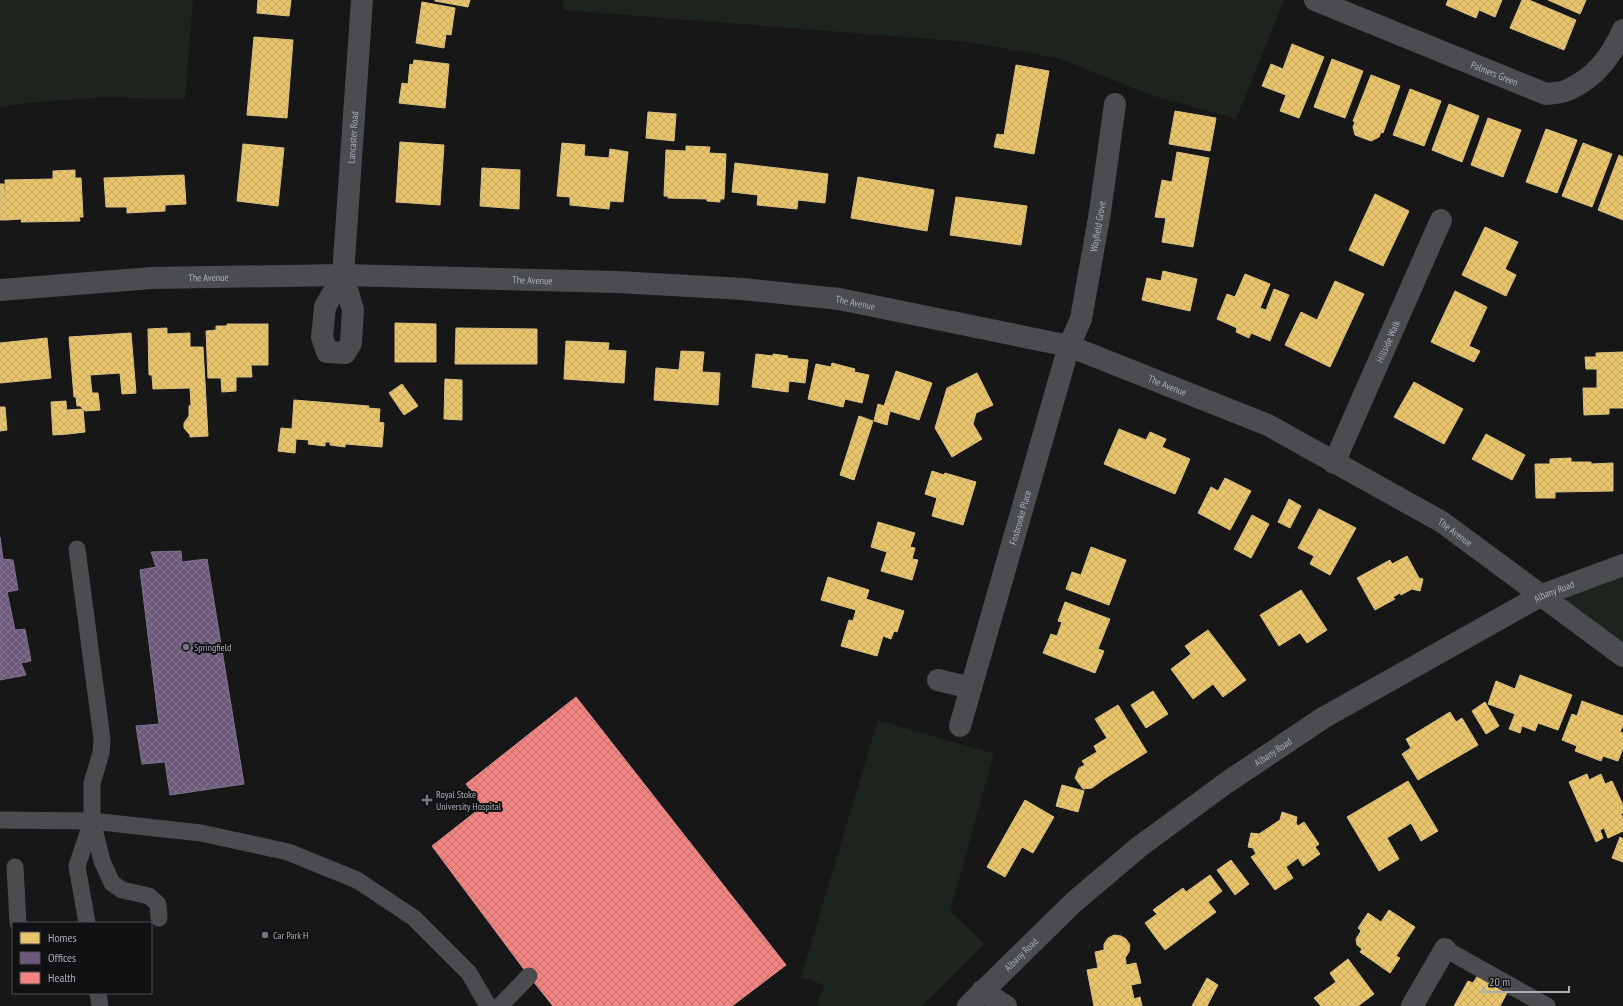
<svg xmlns="http://www.w3.org/2000/svg" width="1623" height="1006" viewBox="0 0 1623 1006" font-family="'PT Sans Narrow',sans-serif">
<defs>
<pattern id="homes-cross-hatch" width="8" height="8" patternUnits="userSpaceOnUse"><rect width="8" height="8" fill="#e9c46a"/><path d="M0 0l8 8M0 8l8-8" fill="none" stroke="#c4a760"/></pattern>
<pattern id="offices-cross-hatch" width="8" height="8" patternUnits="userSpaceOnUse"><rect width="8" height="8" fill="#6d597a"/><path d="M0 0l8 8M0 8l8-8" fill="none" stroke="#857590"/></pattern>
<pattern id="health-cross-hatch" width="8" height="8" patternUnits="userSpaceOnUse"><rect width="8" height="8" fill="#f28482"/><path d="M0 0l8 8M0 8l8-8" fill="none" stroke="#c2706f"/></pattern>
</defs>
<rect width="100%" height="100%" fill="#171717"/>
<path fill="#1d241e" d="M0,0H193L185,99L104,97L25,103L0,108Z
M563,0H1284L1236,119L1154,96L1057,58L969,42L563,10Z
M1623,565V657L1542,595Z
M878,720L994,754L950,911L984,944L922,1006H817L824,985L801,977Z"/>
<path fill="url(#homes-cross-hatch)" stroke="#d6bd81" d="M258,0H291L289,16L257,13Z
M435,0H470L468,7L435,1Z
M1448,0H1502L1495,17L1479,10L1476,18L1446,5Z
M1522,0H1529L1576,20L1564,50L1510,28Z
M1548,0H1586L1580,14Z
M422,2L455,8L451,35L446,34L444,48L416,43Z
M254,37L293,40L287,118L247,115Z
M1292,44L1324,57L1299,118L1280,111L1286,95L1262,86L1271,64L1283,69Z
M1332,59L1363,71L1345,118L1314,107Z
M414,60L449,64L445,108L399,103L402,83L408,84L410,64L413,65Z
M1016,65L1049,71L1034,154L994,147L997,134L1004,135Z
M1371,75L1400,86L1383,133L1381,132L1379,137L1371,141L1355,135L1353,127L1355,122L1353,121Z
M1410,89L1441,101L1424,146L1393,135Z
M1449,104L1479,116L1462,162L1432,150Z
M1175,111L1216,118L1210,151L1169,144Z
M648,112L676,114L674,141L646,138Z
M1488,118L1521,130L1503,177L1471,165Z
M1546,129L1577,140L1557,193L1526,182Z
M400,142L444,145L440,205L396,202Z
M562,143L585,145L584,156L609,158L610,149L628,152L623,202L610,201L609,209L570,205V197L557,196Z
M1583,143L1612,154L1592,207L1562,196Z
M243,144L284,148L278,206L237,201Z
M686,146L710,147L709,153L726,154L724,199H720V202L707,201V199L668,198V196H664L666,150L686,151Z
M1177,152L1209,158L1193,247L1162,242L1166,218L1155,217L1162,180L1172,182Z
M1619,155L1623,157V220L1598,210Z
M735,163L828,174L825,203L798,200L797,209L757,205L758,195L732,192Z
M482,168L520,170L519,209L480,206Z
M75,170V178H81L83,217H79L80,221L21,222L22,219L6,220L5,180L53,179V171Z
M184,175L186,204L165,205V211L127,213V207H106L104,178Z
M858,177L934,190L927,231L851,218Z
M0,184H4L6,220H0Z
M1375,194L1409,211L1383,266L1349,250Z
M956,197L1027,206L1021,245L950,235Z
M1485,227L1518,242L1505,269L1516,275L1506,296L1462,275Z
M1163,271L1197,279L1190,311L1142,300L1147,278L1161,281Z
M1245,274L1270,284L1260,308L1266,310L1274,289L1289,295L1270,341L1251,333L1249,338L1236,332L1237,328L1217,319L1227,294L1235,297Z
M1335,281L1364,294L1330,367L1285,345L1301,312L1317,320Z
M1455,291L1487,307L1469,346L1480,351L1474,362L1431,342Z
M395,323L436,324V362H395Z
M227,324H268V365H251L252,377H236V391L222,392L221,378H208L206,331L216,330V326H227Z
M167,328V334L190,333V347H203L208,436L190,437V435L184,428V423L189,416V406L191,405L190,388L153,389L152,375H149L148,329Z
M456,328L537,329V364H455Z
M131,333L136,393L122,394L120,373L90,375L92,393H98L100,410L85,411L80,406H77L76,397H74L69,337Z
M47,338L51,378L0,383V343Z
M566,341L609,343L608,350L626,351L624,383L564,379Z
M681,351L704,352L702,372L720,373L718,405L654,400L656,368L679,370Z
M1623,352V408H1609V414L1584,415L1583,388H1597V369H1586L1585,357H1596V353Z
M756,354L773,356V354L788,356L787,358L808,360L805,383L789,381L788,392L752,387Z
M832,363L855,369L854,372L869,375L862,403L845,399L843,407L808,399L816,364L831,367Z
M896,371L932,383L919,420L890,411L887,425L874,421L878,404L884,406Z
M977,373L993,405L976,413L973,424L982,439L952,457L935,428L947,388Z
M445,379L462,380V420L444,419Z
M1414,382L1463,409L1444,444L1394,417Z
M402,384L418,406L404,415L389,393Z
M294,400L369,406L368,408L380,409L379,422L384,423L382,447L345,444V447L330,445V442H325V446L308,444L309,440L296,439L295,453L278,451L281,428L292,429Z
M66,401L68,434L53,435L51,402Z
M0,407H5L7,430L0,431Z
M83,409L85,432L68,434L67,410Z
M859,416L873,421L854,480L840,475Z
M1119,429L1146,440L1150,432L1166,439L1162,447L1190,459L1175,494L1104,464Z
M1486,434L1525,455L1512,480L1472,459Z
M1571,458V462H1591V464L1613,463V491L1555,492V498H1536L1535,464H1550V459Z
M932,471L944,475L945,473L976,482L963,525L932,516L937,498L925,494Z
M1225,478L1251,491L1230,530L1198,513L1211,487L1218,491Z
M1289,499L1301,506L1290,528L1278,522Z
M1319,509L1356,528L1330,575L1310,564L1314,556L1298,548Z
M1252,515L1269,524L1251,558L1234,549Z
M878,522L915,533L910,547L915,548L912,559L918,560L912,580L881,571L887,552L871,547Z
M1091,547L1126,560L1109,605L1066,589L1072,572L1081,575Z
M1407,556L1419,578L1423,579L1420,591L1412,589L1401,595L1400,593L1393,597L1395,599L1375,610L1357,578L1390,560L1392,564Z
M828,577L869,590L866,599L904,611L897,632L894,631L891,639L883,636L877,656L841,646L849,620L853,621L856,610L821,600Z
M1301,590L1327,630L1307,643L1300,633L1279,646L1260,615Z
M1065,602L1110,619L1098,649L1104,651L1095,673L1043,653L1051,634L1057,636L1062,622L1058,621Z
M1208,630L1246,680L1223,697L1213,684L1193,699L1171,669L1191,654L1185,646Z
M1520,675L1572,695L1558,730L1538,723L1535,731L1522,726L1520,733L1509,729L1515,714L1488,704L1496,681L1515,689Z
M1153,691L1168,714L1146,728L1131,705Z
M1582,701L1623,716V725L1620,732L1623,733V748L1618,761L1603,756L1601,761L1575,751L1577,746L1562,740L1572,714L1577,716Z
M1485,702L1499,726L1486,734L1472,711Z
M1118,705L1147,752L1104,779L1092,788L1083,789L1075,778L1079,768L1085,765L1082,761L1097,752L1094,746L1107,738L1095,719Z
M1450,712L1456,722L1462,718L1478,745L1418,780L1402,754L1411,748L1406,739Z
M1587,774L1589,780L1601,774L1605,784L1612,781L1623,805V813L1621,814L1623,819V831L1608,838L1604,828L1600,830L1603,838L1596,842L1569,782Z
M1408,781L1438,831L1421,841L1411,823L1387,838L1399,859L1379,871L1347,817Z
M1062,785L1084,791L1078,812L1056,806Z
M1025,800L1054,817L1033,853L1022,847L1005,877L987,867Z
M1282,812L1297,817L1296,823L1298,826L1304,822L1319,844L1315,847L1320,854L1303,866L1298,858L1286,867L1293,878L1275,890L1251,857L1256,854L1253,848L1248,847L1251,833L1259,834L1280,820Z
M1620,837L1623,839V862L1612,858Z
M1231,860L1249,884L1235,895L1217,870Z
M1210,875L1222,891L1208,902L1216,912L1165,950L1145,923L1157,914L1153,910L1183,888L1186,892Z
M1389,910L1415,927L1396,956L1400,958L1390,973L1360,952L1362,949L1357,945L1356,939L1361,931L1358,928L1368,913L1381,922Z
M1114,935L1121,936L1126,939L1130,945L1129,952L1125,958L1126,962V965L1136,963L1141,983L1131,985L1134,999L1140,997L1142,1006H1094L1087,970L1098,968L1095,952L1104,950V944L1108,938Z
M1348,959L1374,994L1358,1006H1321L1314,998L1336,982L1330,973Z
M1478,975L1508,991L1500,1006H1454L1468,981L1473,983Z
M1207,978L1218,985L1207,1006H1192Z"/>
<path fill="url(#offices-cross-hatch)" stroke="#7f728d" d="M0,537L3,559L13,560L18,590L7,592L15,630L25,629L31,661L21,663L26,675L0,680Z
M181,551L182,562L207,559L244,784L170,795L165,762L142,764L136,726L159,724L140,570L156,567L151,552Z"/>
<path fill="url(#health-cross-hatch)" stroke="#dc9092" d="M576,697L786,965L732,1006H553L529,976L432,846L483,806L466,784Z"/>
<g fill="none" stroke-linecap="round" stroke-linejoin="round">
<path stroke="#4b4c50" stroke-width="17" d="M77,549L102,739L101,753L92,783V821L102,861L112,883L122,890L149,896L158,904L159,918
M0,820L92,821L201,833L288,852L357,880L414,918L469,973L488,1006
M15,867L18,923
M87,923L77,866L92,821
M1445,949L1547,1006
M98,993L100,1006
M500,1006L529,976"/>
<g stroke="#4b4c50" stroke-width="22">
<path id="s1" d="M1315,0L1546,94C1554,93 1563,93 1570,89C1596,77 1612,55 1623,30"/>
<path id="s2" d="M343,275L325,307L322,337L327,352L345,353L351,343L353,310L343,275L362,0"/>
<path id="s3" d="M1334,463L1441,220"/>
<path d="M938,680L971,688"/>
<path id="s4" d="M960,726L1069,346L1081,319L1100,212L1115,104"/>
<path d="M982,991L1006,1006"/>
<path d="M1412,1006L1445,949"/>
</g>
<g stroke="#4b4c50" stroke-width="22">
<path id="s5" d="M0,290L152,278L343,275L617,282L743,289L839,299L1069,346L1268,425L1442,522L1623,656"/>
<path id="s6" d="M968,1006L1074,902L1139,847L1226,783L1323,718L1542,595L1623,565"/>
</g>
</g>
<g fill="#757880" stroke="#111113" stroke-width="1.5">
<circle cx="186" cy="647" r="4"/>
<path d="M425 794h4v4h4v4h-4v4h-4v-4h-4v-4h4z"/>
<circle cx="265" cy="935" r="4"/>
</g>
<g text-anchor="middle" stroke-width="4" stroke-linejoin="round" paint-order="stroke">
<g font-size="10" fill="#a8adb8" stroke="#111113">
<text dy="4" stroke="none"><textPath href="#s1" startOffset="194">Palmers Green</textPath></text>
<text dy="4" stroke="none"><textPath href="#s2" startOffset="320">Lancaster Road</textPath></text>
<text dy="4" stroke="none"><textPath href="#s4" startOffset="519">Wayfield Grove</textPath></text>
<text dy="4" stroke="none"><textPath href="#s5" startOffset="209">The Avenue</textPath></text>
<text dy="4" stroke="none"><textPath href="#s5" startOffset="533">The Avenue</textPath></text>
<text dy="4" stroke="none"><textPath href="#s5" startOffset="857">The Avenue</textPath></text>
<text dy="4" stroke="none"><textPath href="#s3" startOffset="133">Hillside Walk</textPath></text>
<text dy="4" stroke="none"><textPath href="#s5" startOffset="1181">The Avenue</textPath></text>
<text dy="4" stroke="none"><textPath href="#s4" startOffset="217">Fosbrooke Place</textPath></text>
<text dy="4" stroke="none"><textPath href="#s5" startOffset="1505">The Avenue</textPath></text>
<text dy="4" stroke="none"><textPath href="#s6" startOffset="722">Albany Road</textPath></text>
<text dy="4" stroke="none"><textPath href="#s6" startOffset="398">Albany Road</textPath></text>
<text dy="4" stroke="none"><textPath href="#s6" startOffset="74">Albany Road</textPath></text>
</g>
<g font-size="10" fill="#a8adb8" stroke="#111113" text-anchor="start">
<text x="194" y="651">Springfield</text>
<text x="436" y="798">Royal Stoke<tspan x="436" dy="12">University Hospital</tspan></text>
<text x="273" y="939">Car Park H</text>
</g>
</g>
<rect x="12" y="922" width="140" height="72" fill="#111113" stroke="#4d4f55"/>
<rect x="20" y="932" width="20" height="12" fill="#e9c46a" stroke="#4d4f55"/>
<text x="48" y="942" font-size="12" fill="#a8adb8">Homes</text>
<rect x="20" y="952" width="20" height="12" fill="#6d597a" stroke="#4d4f55"/>
<text x="48" y="962" font-size="12" fill="#a8adb8">Offices</text>
<rect x="20" y="972" width="20" height="12" fill="#f28482" stroke="#4d4f55"/>
<text x="48" y="982" font-size="12" fill="#a8adb8">Health</text>
<path d="M1483 986v6h86v-6" fill="none" stroke="#a8adb8" stroke-width="2"/>
<text x="1489" y="986" font-size="12" fill="#a8adb8" stroke="#111113" stroke-width="3" paint-order="stroke">20 m</text>
</svg>
